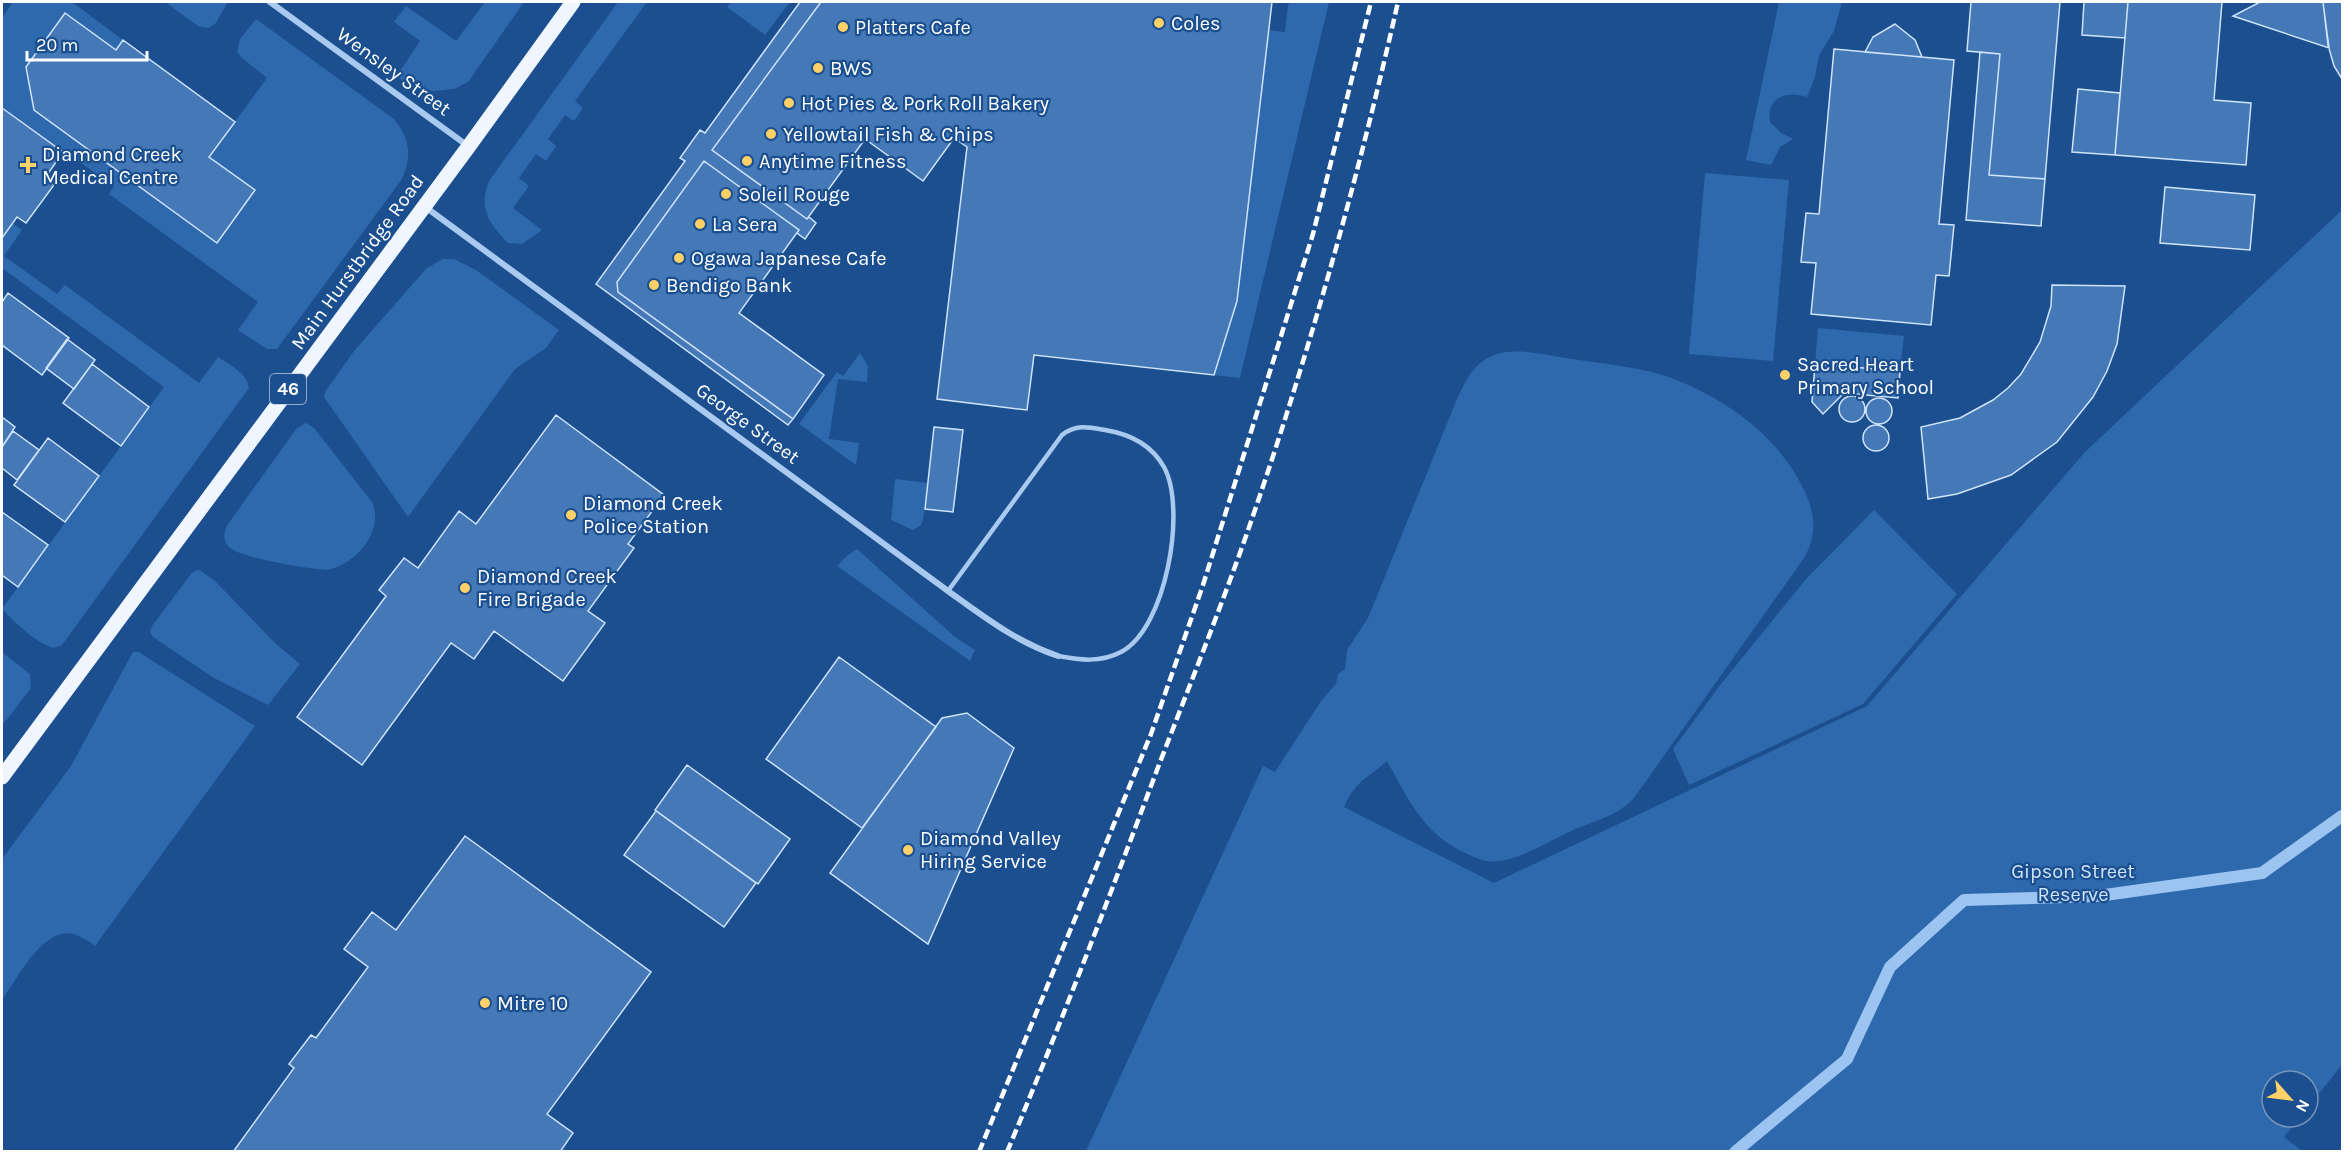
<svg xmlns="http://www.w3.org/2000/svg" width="2344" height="1153" viewBox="0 0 2344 1153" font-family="Karla,sans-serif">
<rect width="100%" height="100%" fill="#1b4f8f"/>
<path fill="#2e69ad" d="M13,2H72L123,40L116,50L65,13L26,67L34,110L217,243L254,190L209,157L267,78L242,58L237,52L240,39L256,19L394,119C410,138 412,156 402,179L277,349H267L238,330L258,302L109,194L114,186L2,108V18Z
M165,2H228L215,24L208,28L198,26Z
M485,2H524L468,82L454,89L434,91L417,88L400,79L398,74L420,41L394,22L406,6L456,41Z
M618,2H647L575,101L583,108L574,121L565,115L548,139L556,146L546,161L536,154L519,178L529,186L513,208L542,230L522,244L508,243C489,224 478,208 489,181Z
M731,2H773L775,3L790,2L765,35L727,7Z
M1291,2H1329L1240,378L1214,375L1237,301L1268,30L1285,32L1288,5Z
M1779,2H1842L1834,31L1819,55L1815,77L1807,97C1787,90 1766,97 1770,122L1781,133L1793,139L1780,147L1771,165L1746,160Z
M1705,173L1789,180L1773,361L1689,354Z
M2342,210V1065L2308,1107V1081H2272V1117H2300L2284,1137L2302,1151H1086L1263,766L1275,772L1321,701L1336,684L1338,674L1345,669L1347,650L1368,618L1457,399C1465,382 1474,362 1494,355C1516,347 1544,355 1566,358C1601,364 1640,366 1674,379C1727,400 1778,436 1803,488C1816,514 1818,537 1802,561L1634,798C1617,817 1590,822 1567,833C1545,843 1523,858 1499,861C1486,863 1476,858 1465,853C1422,832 1409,800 1387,761C1367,779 1357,779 1344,807L1494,883L1867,706L2084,453Z
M12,223L22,230L4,256L57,294L65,285L199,383L218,357C230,365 247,373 249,388L62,645L54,648C34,642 16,623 2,609L164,387L2,268V238Z
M443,259H454L476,270L559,330L546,348L515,369L408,517L324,397L325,392L354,351L418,278L427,268Z
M1818,328L1904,336L1900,371L1815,364Z
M860,353L868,366L867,382L838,379L829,439L859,443L856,465L799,424L837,372L843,376Z
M306,423L314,428L372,502C385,531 355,565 327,570C309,569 238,558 228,546C222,539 224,531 228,524L297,428Z
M895,479L928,483L923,520L921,525L913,530L891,520Z
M1874,510L1957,594L1863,704L1689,785L1673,749L1721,684L1806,579Z
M857,549L955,637L975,650L970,661L837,566L848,555Z
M200,570L216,582L275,643L300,664L268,705L214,678L153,637L150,632L152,626L191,574L195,571Z
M2,652L30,674L31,688L5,722L2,723Z
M133,652H139L148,658L255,726L95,946C89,941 82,937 74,934C43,926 17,979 2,1000V859L71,766Z"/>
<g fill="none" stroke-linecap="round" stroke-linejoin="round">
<path stroke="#9cc4f0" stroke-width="12" d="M1735,1152L1847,1059L1890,967L1964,900L2098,896L2262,873L2342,816"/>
</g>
<path fill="#4478b7" stroke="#cfe3fa" stroke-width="1.5" d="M800,2H821L712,150L807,219L809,217L816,223L805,239L797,233L799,230L704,161L617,282L618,292L793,419L788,425L596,284L685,161L680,158L700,130L705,133Z
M821,2H1272L1237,301L1214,375L1034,355L1027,410L937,399L967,147L954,138L923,181L865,139L807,219L712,150Z
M1971,2H2060L2045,179L1989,175L2000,54L1967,51Z
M2084,2H2128L2125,38L2082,35Z
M2128,2H2222L2214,100L2251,103L2246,165L2115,155Z
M2260,2H2323L2329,48L2233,16Z
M2323,2H2342V79L2334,66L2328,45Z
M65,13L116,50L123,40L235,122L209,157L255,190L217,243L34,110L26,67Z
M1895,24L1915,40L1922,57L1865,52L1873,37Z
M1834,49L1954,60L1939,224L1954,225L1949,276L1936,275L1931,325L1811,314L1816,263L1801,262L1806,213L1819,214Z
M1980,52L2000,54L1989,175L2045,179L2041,226L1966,220Z
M2078,89L2120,93L2115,155L2072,152Z
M2,108L63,152L45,178L54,185L26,223L17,217L2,238Z
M704,161L799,230L739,313L824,375L793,419L618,292L617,282Z
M2165,187L2255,195L2250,250L2160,243Z
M2052,285L2125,286L2117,344L2107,371L2093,397L2057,442L2011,475L1957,494L1928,499L1921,427L1960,418L1993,400L2008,388L2021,374L2040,342L2051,306Z
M8,293L69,338L42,375L2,345V302Z
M67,339L95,360L74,389L46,368Z
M92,364L149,407L121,446L63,403Z
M1815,364L1900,371L1898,398L1844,393L1823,414L1812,402Z
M1839 409a13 13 0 1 1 26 0a13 13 0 1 1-26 0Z
M1866 411a13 13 0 1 1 26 0a13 13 0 1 1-26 0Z
M556,415L664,495L628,544L634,548L588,611L605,623L563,681L494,631L474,659L451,643L362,765L297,717L386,596L379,590L404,558L418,568L459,511L476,524Z
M2,417L15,427L2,447Z
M1863 438a13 13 0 1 1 26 0a13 13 0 1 1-26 0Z
M934,427L963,430L953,512L925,509Z
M13,431L39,450L17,480L2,468V447Z
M48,438L99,476L65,522L14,485Z
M2,512L48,545L18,587L2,575Z
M839,657L936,727L862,828L766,759Z
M967,713L1014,748L928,944L830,873L942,718Z
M687,765L790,839L758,884L655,810Z
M656,811L756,883L724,927L624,855Z
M465,836L651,972L547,1114L573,1133L560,1152H233L294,1068L289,1064L311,1035L316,1038L368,967L344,949L372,912L396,930Z"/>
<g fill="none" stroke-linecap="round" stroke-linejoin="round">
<path stroke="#a9c9ee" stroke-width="4.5" d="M948,591L1062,435C1076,424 1088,427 1105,430C1130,434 1151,444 1164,467C1187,509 1166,629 1121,652C1100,663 1080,660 1058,656"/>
<path stroke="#a9c9ee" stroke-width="6" d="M270,2L468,146
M424,206L948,591C983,616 1016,642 1058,656"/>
<path stroke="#f0f6ff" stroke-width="15" d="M2,777L469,146L573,2"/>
<path stroke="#fff" stroke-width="4.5" stroke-dasharray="10 4.5" stroke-linecap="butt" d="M979,1152L1151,734L1203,585L1313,234L1371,2
M1007,1152C1060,1026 1109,898 1157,770C1187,692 1218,615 1246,536C1307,361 1357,183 1398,2"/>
</g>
<g fill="#ffd166" stroke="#1b4f8f" stroke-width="2">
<circle cx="1159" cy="23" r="6"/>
<circle cx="843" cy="27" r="6"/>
<circle cx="818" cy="68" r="6"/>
<circle cx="789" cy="103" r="6"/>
<circle cx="771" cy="134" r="6"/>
<circle cx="747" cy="161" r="6"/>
<path d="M25 156h6v6h6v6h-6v6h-6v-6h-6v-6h6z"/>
<circle cx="726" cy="194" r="6"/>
<circle cx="700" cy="224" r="6"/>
<circle cx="679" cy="258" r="6"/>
<circle cx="654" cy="285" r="6"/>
<circle cx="1785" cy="375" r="6"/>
<circle cx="571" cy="515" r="6"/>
<circle cx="465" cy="588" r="6"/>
<circle cx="908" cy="850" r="6"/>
<circle cx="485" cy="1003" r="6"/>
</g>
<g text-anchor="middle" stroke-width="4.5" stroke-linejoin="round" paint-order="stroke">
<rect fill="#1b4f8f" stroke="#bbcadd" stroke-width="1.5" x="270" y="374" width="36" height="30" rx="4.5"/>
<g font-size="18" font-weight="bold" fill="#fff">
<text x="288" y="395">46</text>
</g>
<g font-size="20" fill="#fff" stroke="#1b4f8f" text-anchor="start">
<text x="1171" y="30">Coles</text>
<text x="855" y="34">Platters Cafe</text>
<text x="830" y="75">BWS</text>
<text x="801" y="110">Hot Pies &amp; Pork Roll Bakery</text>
<text x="783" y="141">Yellowtail Fish &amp; Chips</text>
<text x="42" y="161">Diamond Creek<tspan x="42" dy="23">Medical Centre</tspan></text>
<text x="759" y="168">Anytime Fitness</text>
<text x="738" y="201">Soleil Rouge</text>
<text x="712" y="231">La Sera</text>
<text x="691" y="265">Ogawa Japanese Cafe</text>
<text x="666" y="292">Bendigo Bank</text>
<text x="1797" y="371">Sacred Heart<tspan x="1797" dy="23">Primary School</tspan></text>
<text x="583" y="510">Diamond Creek<tspan x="583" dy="23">Police Station</tspan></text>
<text x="477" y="583">Diamond Creek<tspan x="477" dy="23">Fire Brigade</tspan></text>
<text x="920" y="845">Diamond Valley<tspan x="920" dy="23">Hiring Service</tspan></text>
<text x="497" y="1010">Mitre 10</text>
</g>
<g font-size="20" fill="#fff" stroke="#1b4f8f">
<text transform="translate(394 71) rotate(36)" y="7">Wensley Street</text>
<text transform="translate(357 262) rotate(-54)" y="7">Main Hurstbridge Road</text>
<text transform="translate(748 423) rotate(36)" y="7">George Street</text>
</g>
<g font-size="20" fill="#cfe3fa" stroke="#1b4f8f">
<text x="2073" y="878">Gipson Street<tspan x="2073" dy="23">Reserve</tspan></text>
</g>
</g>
<rect width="2344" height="1153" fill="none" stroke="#ffffff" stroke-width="6"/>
<g transform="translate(2290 1099) rotate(118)"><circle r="28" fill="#1b4f8f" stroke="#7695bc" stroke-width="1.5"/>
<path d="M0-4.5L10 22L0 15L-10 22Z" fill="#ffd166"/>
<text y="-9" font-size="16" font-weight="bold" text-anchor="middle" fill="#ffffff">N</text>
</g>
<path d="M27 51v9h120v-9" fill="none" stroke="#ffffff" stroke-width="3"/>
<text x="36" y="51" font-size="18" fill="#ffffff" stroke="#1b4f8f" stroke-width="4.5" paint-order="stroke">20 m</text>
</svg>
